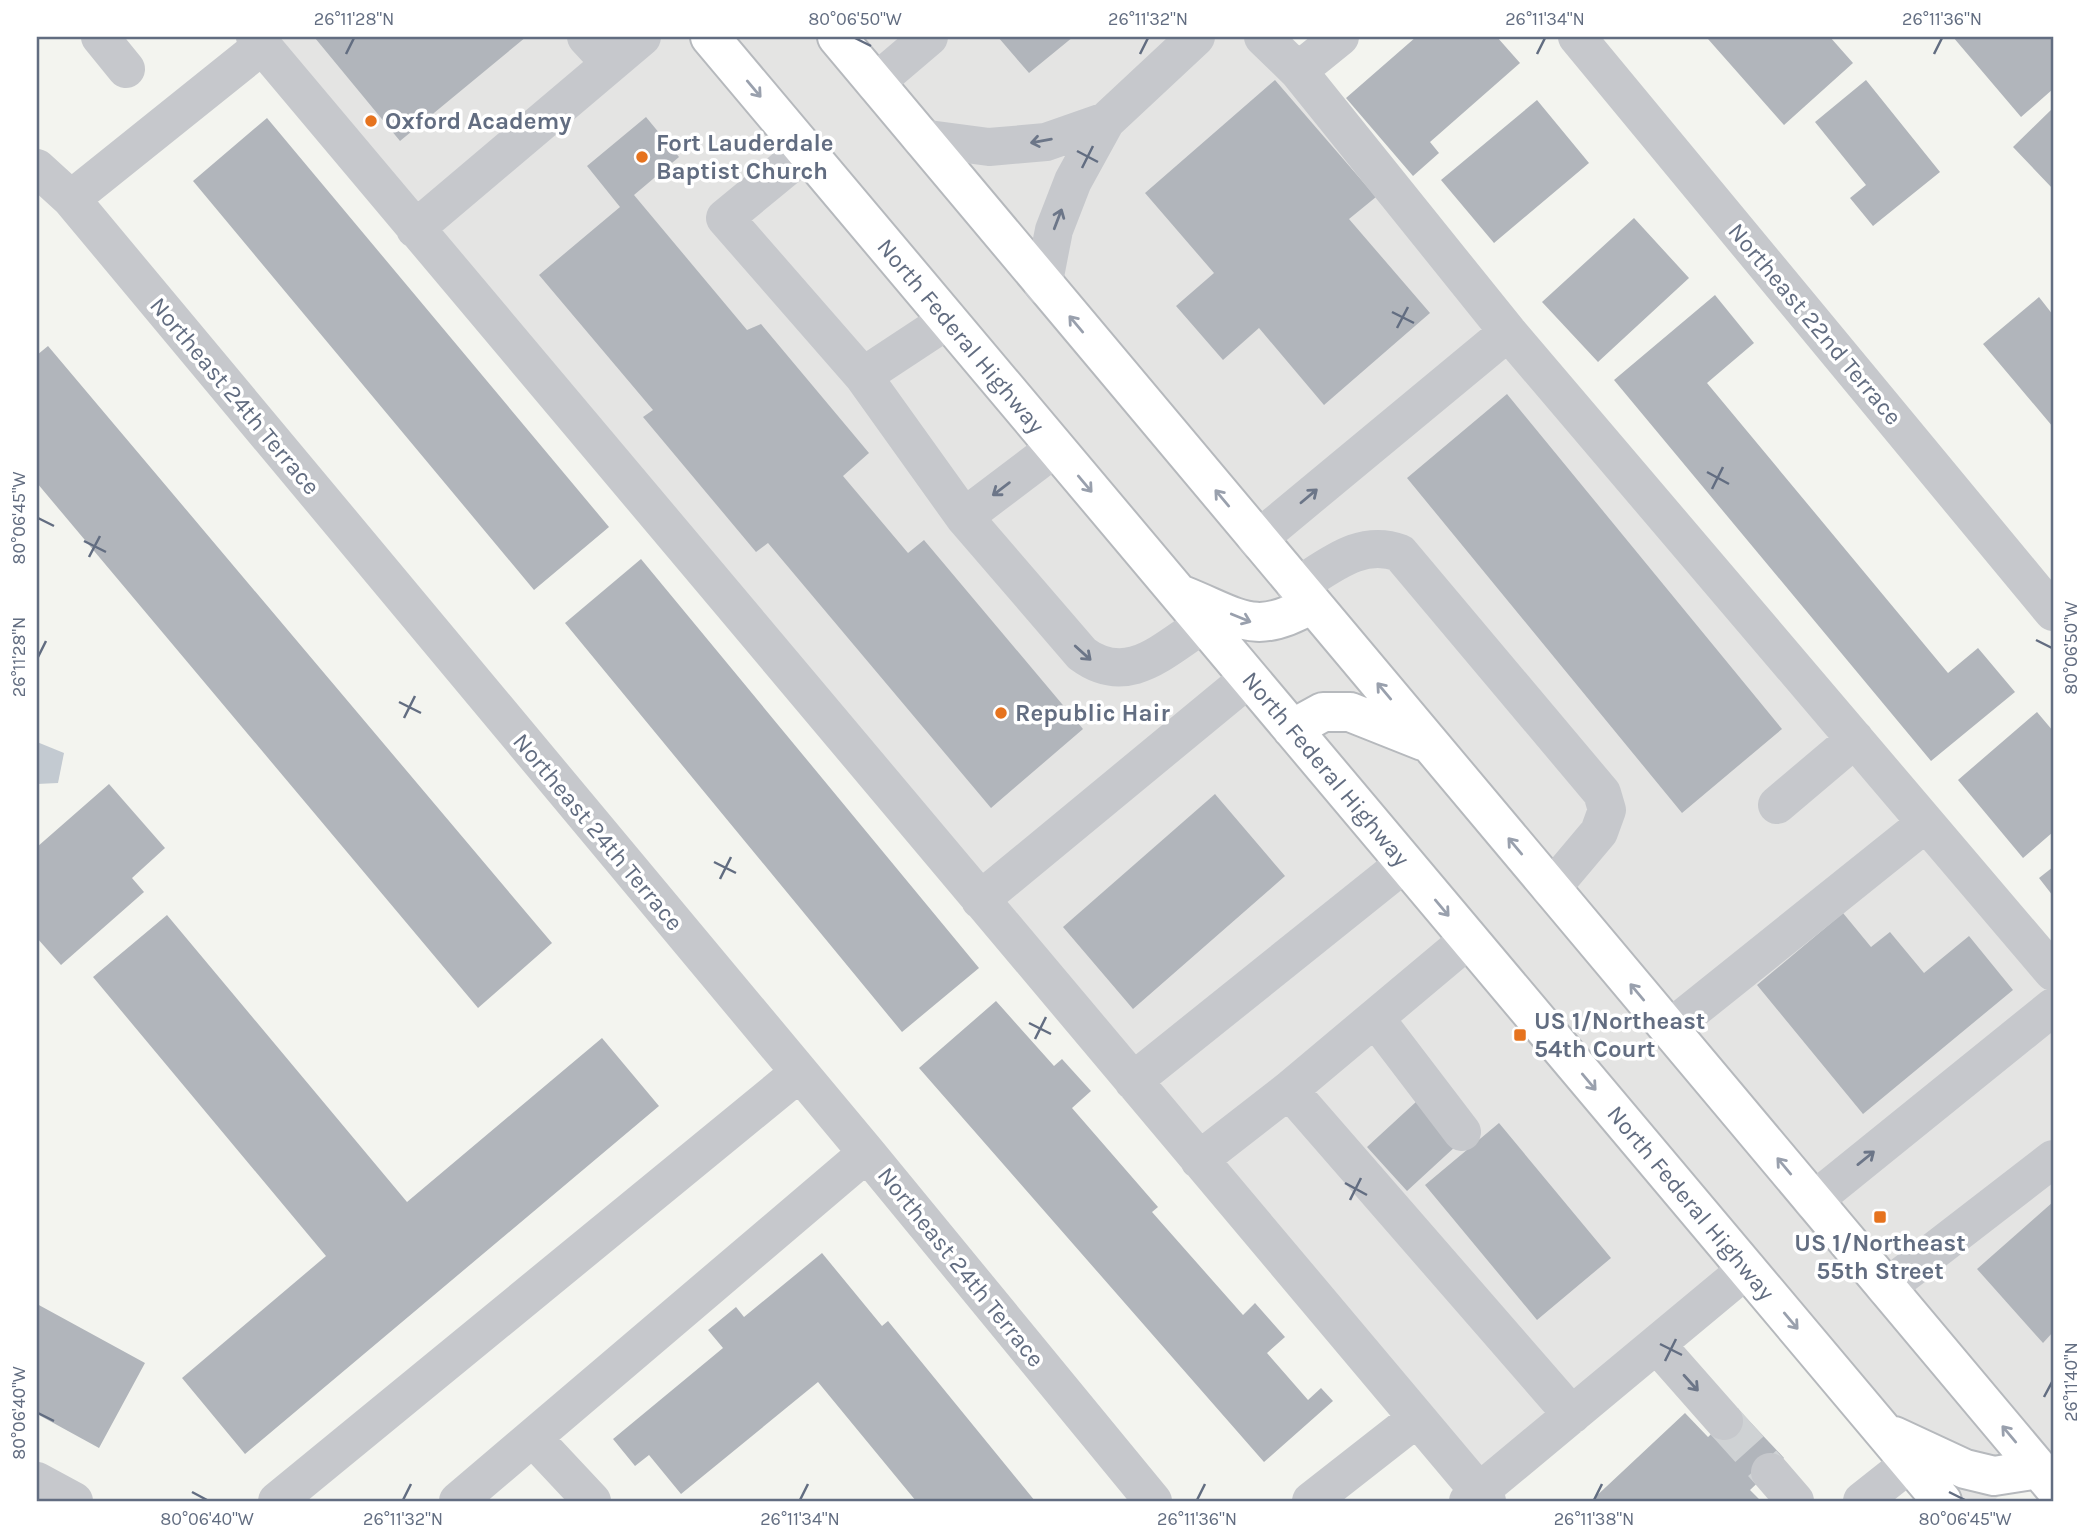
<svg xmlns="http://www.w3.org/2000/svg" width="2090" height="1538" viewBox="0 0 2090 1538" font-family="Karla,sans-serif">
<rect width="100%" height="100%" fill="#f3f4ef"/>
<path fill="#e4e4e3" d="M255,37H1250L2053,972V1450L1993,1501H1945L1746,1269L1480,1489Z"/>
<path fill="#c3cad1" d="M37,742L64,753L58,783L37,784Z"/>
<path fill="#b1b5bb" d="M317,37H526L400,141L315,38Z
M998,37H1073L1029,73Z
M1416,37H1497L1520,63L1430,142L1439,153L1413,176L1346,98Z
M1711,37H1830L1853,63L1784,125L1708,39Z
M1953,37H2053V89L2021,117Z
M1275,80L1376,197L1349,219L1430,313L1324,405L1259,328L1223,360L1176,306L1214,273L1145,193Z
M1866,80L1940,172L1873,226L1850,198L1866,185L1815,122Z
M1537,100L1589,163L1494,243L1441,180Z
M2053,108V189L2013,147Z
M646,117L679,157L634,195L747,330L761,324L869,453L843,476L908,553L924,540L1083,729L991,808L768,543L756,552L643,417L653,410L539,275L620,207L587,166Z
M267,118L609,527L534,590L193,181Z
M1634,218L1689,278L1598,362L1542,302Z
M1715,295L1754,343L1707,383L1948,673L1978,648L2015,692L1931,761L1614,380Z
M2039,297L2053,315V427L1983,344Z
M48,346L552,943L478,1008L37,483V355Z
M1507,394L1782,729L1682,813L1407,478Z
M641,559L979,968L902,1032L565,623Z
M2037,712L2053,731V832L2023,858L1958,780Z
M109,784L165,848L132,878L144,892L61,965L37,938V847Z
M1215,794L1285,876L1133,1009L1063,927Z
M2053,867V896L2039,878Z
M1843,913L1871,947L1890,932L1924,973L1969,936L2013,990L1863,1114L1757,985Z
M167,915L407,1202L602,1038L659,1106L245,1454L182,1378L326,1256L93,977Z
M996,1001L1054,1066L1062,1059L1091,1091L1072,1108L1158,1207L1152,1212L1243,1315L1255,1303L1285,1337L1267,1353L1308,1400L1321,1388L1333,1401L1264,1462L919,1068Z
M1417,1101L1457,1145L1407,1191L1367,1147Z
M1499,1123L1611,1258L1537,1320L1425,1185Z
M2053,1202V1332L2043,1343L1977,1269Z
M822,1253L882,1326L888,1321L1035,1501H916L818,1382L681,1494L649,1455L635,1466L613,1439L723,1348L708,1330L736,1307L744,1317Z
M37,1304L145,1363L99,1448L37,1414Z
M1738,1409L1784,1458L1750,1490L1761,1501H1591L1685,1413L1708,1437Z"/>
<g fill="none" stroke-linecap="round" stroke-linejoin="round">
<path stroke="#cfd2d4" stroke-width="38" stroke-dasharray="38 19" stroke-linecap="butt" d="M1724,1421L1770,1472"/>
<defs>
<path id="major" d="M710,37L1942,1501
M837,37L2053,1486
M1182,595C1238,617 1255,638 1311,604
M1292,729L1323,712H1350L1423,741
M1894,1436L1965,1469L1994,1476L2038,1469"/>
</defs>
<use href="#major" stroke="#b6b9bd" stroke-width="42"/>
<path stroke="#c6c8cc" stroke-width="38" d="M100,37L126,69
M255,37L1487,1501
M586,37L610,63
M1263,37L1298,71L1508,332L2053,972
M1577,37L2053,612
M1298,71L1340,37
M875,83L929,37
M921,138L989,147L1046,142L1106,121
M805,152L725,218L863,376L964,517
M37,168L71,199L867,1153L1153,1501
M71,199L263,45
M415,229L642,37
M1043,286L1054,230L1073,181L1106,121L1196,37
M863,376L948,320
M1055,448L964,517L1082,654C1128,688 1163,650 1204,624
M1257,540L1508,332
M1296,587C1329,567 1360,538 1400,553L1602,793L1607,810L1599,832L1551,889
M1777,805L1855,739
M980,900L1249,678
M1375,1018L1462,1132
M1669,1029L1926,823
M1133,1081L1405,863
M1289,1090L1469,939
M1199,1160L1289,1090L1572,1415
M1813,1201L2053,1007
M1886,1288L2053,1159
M1657,1345L1724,1421
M533,1438L592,1501
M1770,1472L1795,1501
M37,1481L74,1501
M277,1501L799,1073
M458,1501L867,1153
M1311,1501L1417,1418
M1468,1501L1747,1269
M1862,1501L1910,1463"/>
<use href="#major" stroke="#fff" stroke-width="38"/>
</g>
<defs><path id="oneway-shaft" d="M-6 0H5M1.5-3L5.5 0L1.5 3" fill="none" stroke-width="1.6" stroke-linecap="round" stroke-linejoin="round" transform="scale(1.75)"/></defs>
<g stroke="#99a0ad">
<use href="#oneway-shaft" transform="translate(754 89) rotate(50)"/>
<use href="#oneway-shaft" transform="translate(1076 324) rotate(-130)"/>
<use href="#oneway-shaft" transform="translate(1085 484) rotate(50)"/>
<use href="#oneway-shaft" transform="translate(1222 498) rotate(-130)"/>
<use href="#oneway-shaft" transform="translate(1241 618) rotate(22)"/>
<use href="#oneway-shaft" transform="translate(1384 691) rotate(-130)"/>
<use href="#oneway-shaft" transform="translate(1515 846) rotate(-130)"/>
<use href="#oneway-shaft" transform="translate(1442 908) rotate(50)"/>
<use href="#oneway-shaft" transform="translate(1637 992) rotate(-130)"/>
<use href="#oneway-shaft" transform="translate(1589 1082) rotate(50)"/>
<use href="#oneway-shaft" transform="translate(1784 1166) rotate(-130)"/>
<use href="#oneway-shaft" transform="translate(1791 1321) rotate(50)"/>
<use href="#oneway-shaft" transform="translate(2009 1434) rotate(-130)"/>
</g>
<g stroke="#6c7688">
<use href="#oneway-shaft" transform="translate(1041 141) rotate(170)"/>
<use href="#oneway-shaft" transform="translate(1058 219) rotate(-69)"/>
<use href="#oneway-shaft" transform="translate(1001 489) rotate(143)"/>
<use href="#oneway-shaft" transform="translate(1309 496) rotate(-40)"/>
<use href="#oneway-shaft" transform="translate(1083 653) rotate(42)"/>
<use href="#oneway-shaft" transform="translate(1866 1158) rotate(-39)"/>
<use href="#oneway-shaft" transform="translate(1691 1383) rotate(48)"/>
</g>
<path fill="none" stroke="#626d81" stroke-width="2.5" d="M855,38L871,46M346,54L354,38M1140,54L1148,38M1537,54L1545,38M1934,54L1942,38M1077,151L1098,162M1082,168L1093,146M1392,312L1414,323M1397,328L1408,307M1707,472L1729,484M1712,489L1723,467M38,518L54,526M84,541L106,552M89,557L100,536M2036,640L2052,648M38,657L46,641M399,702L421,713M404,718L415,696M714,862L736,873M720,879L731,857M1029,1023L1051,1034M1035,1039L1046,1017M1345,1183L1367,1195M1350,1200L1361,1178M1660,1344L1682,1355M1665,1361L1676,1339M2044,1397L2052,1382M38,1413L54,1421M192,1492L207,1500M1949,1492L1965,1500M403,1500L411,1484M800,1500L808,1484M1197,1500L1205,1484M1594,1500L1602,1484"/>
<g fill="#e6731e" stroke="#fff" stroke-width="2.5">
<circle cx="371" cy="121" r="7"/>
<circle cx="642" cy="157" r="7"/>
<circle cx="1001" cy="713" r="7"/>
<rect x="1513" y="1028" width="14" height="14" rx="3.5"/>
<rect x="1873" y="1210" width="14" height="14" rx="3.5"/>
</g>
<g text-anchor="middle" stroke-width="7" stroke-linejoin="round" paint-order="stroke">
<g font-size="24" font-weight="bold" fill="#626d81" stroke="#fff" text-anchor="start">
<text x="385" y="129">Oxford Academy</text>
<text x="656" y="151">Fort Lauderdale<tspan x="656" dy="28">Baptist Church</tspan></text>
<text x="1015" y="721">Republic Hair</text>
<text x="1534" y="1029">US 1/Northeast<tspan x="1534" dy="28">54th Court</tspan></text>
<text x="1880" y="1251" text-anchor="middle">US 1/Northeast<tspan x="1880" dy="28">55th Street</tspan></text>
</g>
<g font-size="24" fill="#626d81" stroke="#fff">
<text transform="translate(1815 324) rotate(50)" y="8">Northeast 22nd Terrace</text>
<text transform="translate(961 336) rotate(50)" y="8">North Federal Highway</text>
<text transform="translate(235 396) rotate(50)" y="8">Northeast 24th Terrace</text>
<text transform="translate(1326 769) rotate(50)" y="8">North Federal Highway</text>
<text transform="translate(598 832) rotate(50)" y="8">Northeast 24th Terrace</text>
<text transform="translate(1691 1203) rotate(50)" y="8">North Federal Highway</text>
<text transform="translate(961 1267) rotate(51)" y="8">Northeast 24th Terrace</text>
</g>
</g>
<rect width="2090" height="1538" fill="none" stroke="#ffffff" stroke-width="77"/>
<rect x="38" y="38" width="2014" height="1462" fill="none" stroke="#626d81" stroke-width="2.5"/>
<g font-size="18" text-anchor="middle" fill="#626d81">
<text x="354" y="25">26°11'28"N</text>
<text x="855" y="25">80°06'50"W</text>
<text x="1148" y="25">26°11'32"N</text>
<text x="1545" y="25">26°11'34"N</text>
<text x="1942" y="25">26°11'36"N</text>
<text transform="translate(19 518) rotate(-90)" y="6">80°06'45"W</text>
<text transform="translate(2071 648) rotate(-90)" y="6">80°06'50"W</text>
<text transform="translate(19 657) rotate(-90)" y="6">26°11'28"N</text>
<text transform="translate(2071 1382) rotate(-90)" y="6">26°11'40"N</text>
<text transform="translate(19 1413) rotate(-90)" y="6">80°06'40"W</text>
<text x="207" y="1525">80°06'40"W</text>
<text x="403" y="1525">26°11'32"N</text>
<text x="800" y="1525">26°11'34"N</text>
<text x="1197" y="1525">26°11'36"N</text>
<text x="1594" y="1525">26°11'38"N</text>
<text x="1965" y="1525">80°06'45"W</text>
</g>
</svg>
